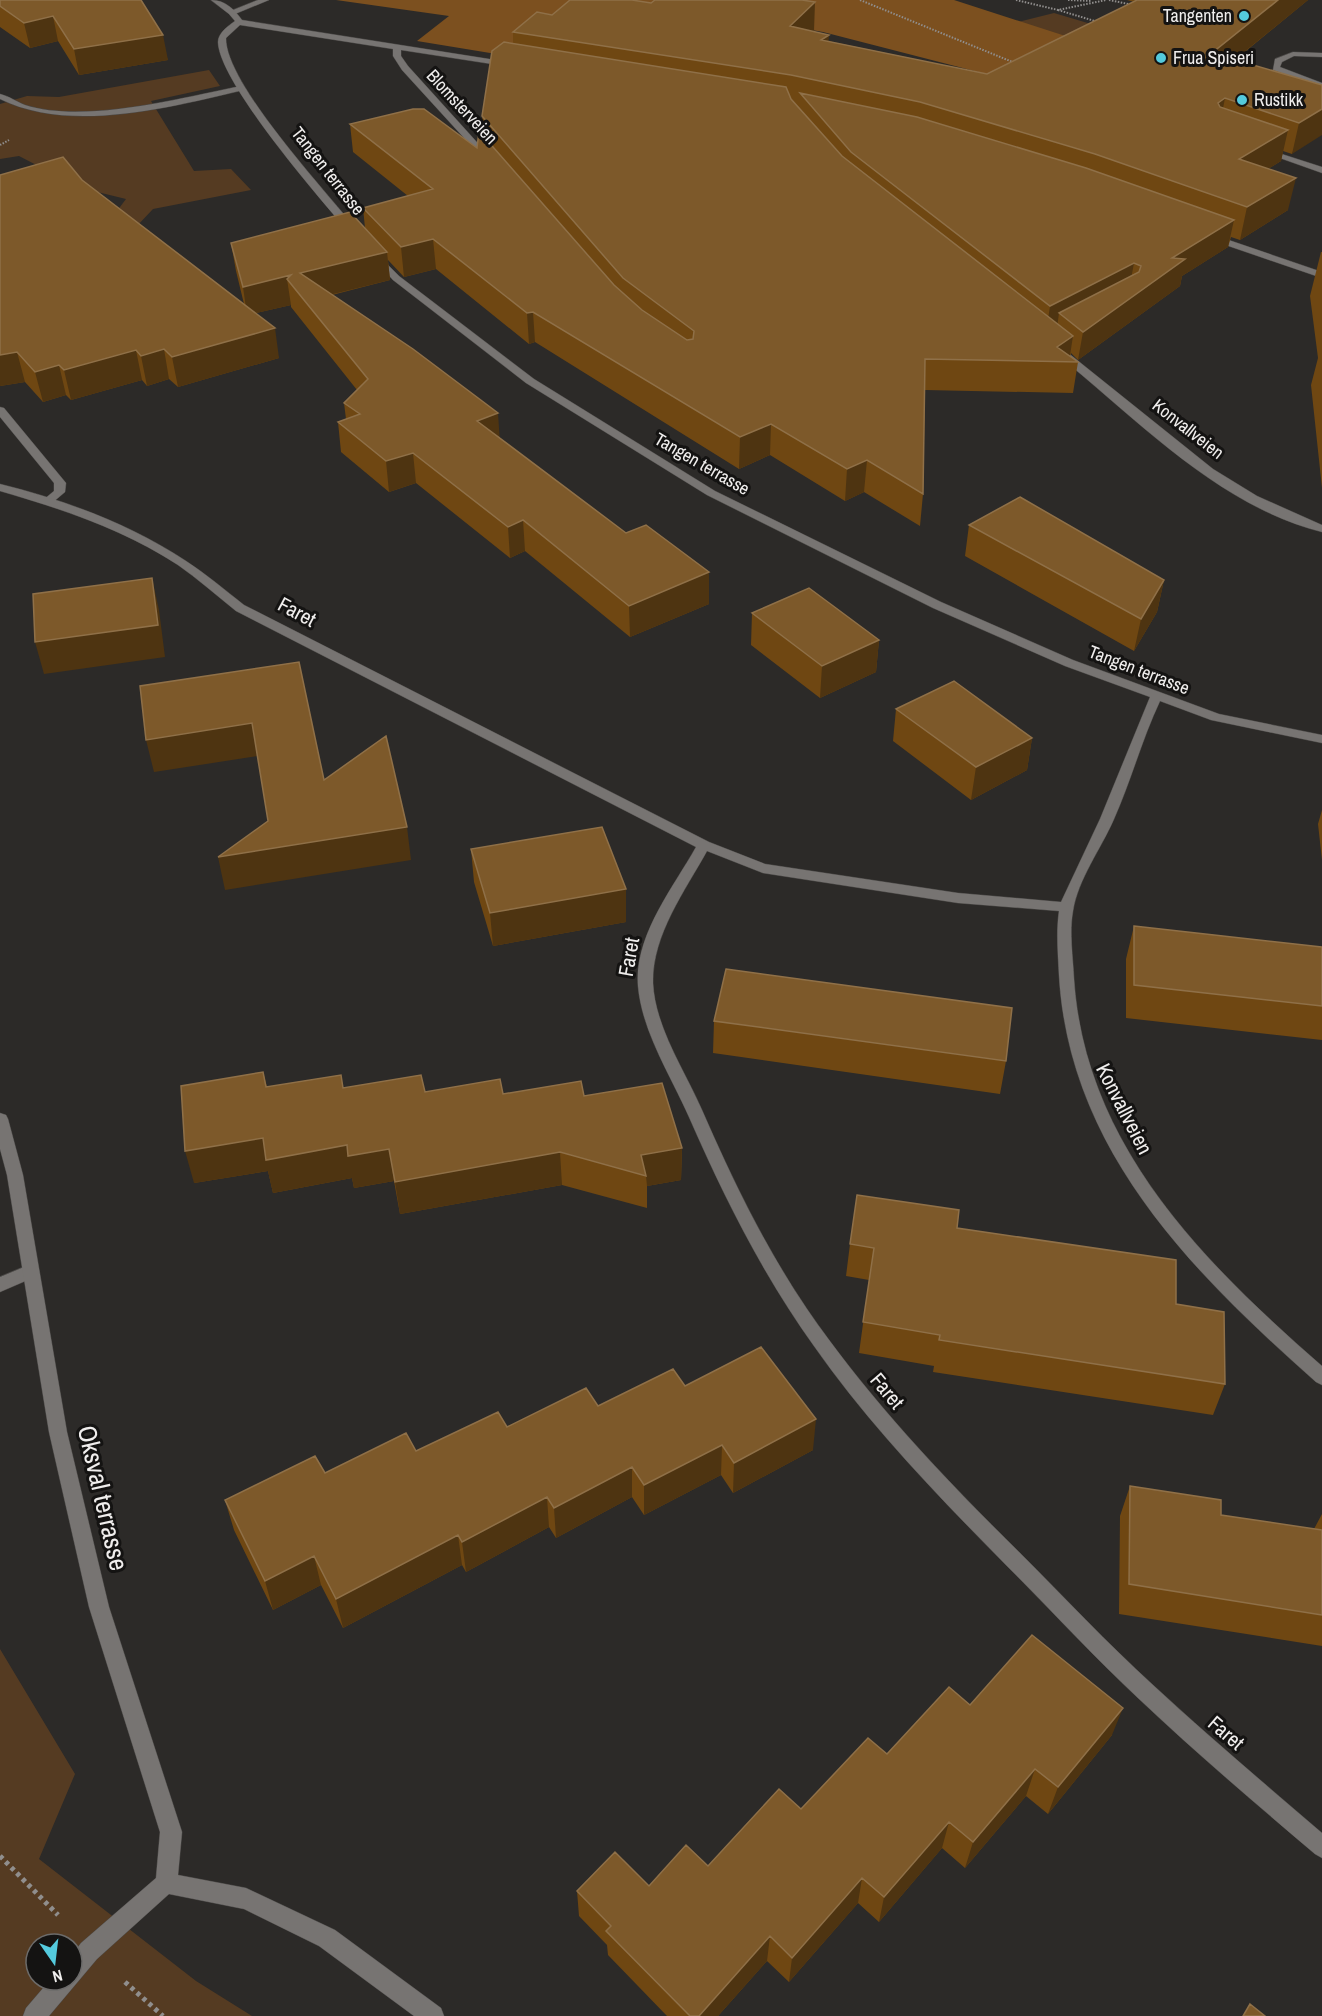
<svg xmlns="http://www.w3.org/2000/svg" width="1322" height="2016" viewBox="0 0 1322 2016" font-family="'Archivo Narrow',sans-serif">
<rect width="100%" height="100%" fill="#2c2a28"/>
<path fill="#553b22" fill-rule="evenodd" d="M1054,13L1118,32L1092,46L1018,22Z
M209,70L220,86L151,101L194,171L231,169L251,190L153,209L136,227L111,219L126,199L81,188L19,156L0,159V104L27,96L59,97Z
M0,1649L75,1774L39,1859L196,1981L252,2016H0ZM36,1944H72V1980H36Z"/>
<path fill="#7c501f" d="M336,0H954L1084,42L1025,84L823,32L678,6L514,57L417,41L449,16Z"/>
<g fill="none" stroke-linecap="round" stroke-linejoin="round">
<defs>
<path id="service" d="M258,0H269L235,14L228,12Z
M241,86L245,88L244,90C170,107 71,134 0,99V94C9,96 17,102 25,105C84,124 181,98 241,86Z
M1260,147L1322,167V173L1260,151Z
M0,407L4,408L66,483L65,492L52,503H44L42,501L54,491V483L0,417Z
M31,1264L37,1266L39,1271L37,1276L0,1292V1277Z"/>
<path id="minor" d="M211,0C225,0 234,9 242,20L514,63L515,65L511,67L401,50V56L408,66L493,160L486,162L402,70L393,56V49L240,25L226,38C225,83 326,191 356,229L348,231C319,198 219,82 218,42C218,33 228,26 235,21L229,14Z
M1293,52L1322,53V57L1294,56L1282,62L1280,67L1322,83V88L1273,70L1275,59Z
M1208,235H1214L1322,272V278L1208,239Z
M375,252L399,276L534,379L715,491L941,602L1073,660L1219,714L1322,735V743L1211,720L1160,701C1142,739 1131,781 1114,819C1101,849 1078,879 1073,911C1069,933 1073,957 1074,979C1085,1145 1203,1262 1322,1366V1385L1316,1382C1192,1272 1069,1150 1059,975C1058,954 1056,932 1059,911L958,903L763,873L707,851C685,891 652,935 653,983C655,1027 685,1071 702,1110C732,1179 765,1247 807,1309C868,1398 943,1477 1020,1553C1064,1597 1107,1643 1153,1685C1208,1736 1265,1784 1322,1833V1858L1315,1854C1255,1803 1195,1752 1138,1698C1093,1656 1051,1610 1007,1566C939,1497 870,1426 814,1346C763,1275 724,1197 689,1117C671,1076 642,1032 638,986C634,936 673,888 696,847L236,611C216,595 198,579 178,565C123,529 62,509 0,491V484C65,500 130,524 186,561C206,574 225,590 244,605L709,842L765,864L958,893L1061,902L1100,819L1150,697L1065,666L933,608L707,495L526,383L393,280L370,255Z
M1059,352H1067L1213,469L1257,496L1322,525V532C1219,506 1139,421 1059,356Z
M0,1113L6,1115L8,1119L23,1175L67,1432L109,1607L182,1832L178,1875L246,1888L335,1930L441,2008L444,2016H414L319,1946L244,1909L169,1894L97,1959L49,2016H23L26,2008L50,1980H72V1955L81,1943L156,1878L160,1832L89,1607L49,1432L7,1175L0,1149Z"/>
</defs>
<use href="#service" stroke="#4a4846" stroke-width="1"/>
<use href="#minor" stroke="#4a4846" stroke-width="1"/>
<path stroke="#908e8d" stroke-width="2" stroke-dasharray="1.5 1.5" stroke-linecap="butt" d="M860,0L1015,63
M1016,0L1058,10L1106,0
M1068,0L1092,1
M1109,0L1133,5
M1058,10L1098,22
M0,145L9,140"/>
<path stroke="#908e8d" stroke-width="5" stroke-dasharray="4 4" stroke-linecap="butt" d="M0,1856L58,1915
M125,1982L163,2016"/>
<use href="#service" fill="#777472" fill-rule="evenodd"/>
<use href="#minor" fill="#777472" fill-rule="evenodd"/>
</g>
<path fill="#6f4712" d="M0,0H141L168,60L79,75L58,41L30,48L0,27Z
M1127,0H1308L1235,60L1322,85L1292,154L1283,151L1281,161L1268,169L1288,210L1240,240L1231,237L1228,247L1182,276L1180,286L1078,360L1071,353L1070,357L1078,362L1073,393L925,390L923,494L920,526L864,492L845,501L770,455L739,469L535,342L529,344L436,269L404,277L388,260L390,280L332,295L500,438L626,533L709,572V604L630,637L525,551L510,558L416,483L389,492L341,452L338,422L346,419L344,403L357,390L291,307V305L256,313L279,358L178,387L169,379L147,386L142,380L71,400L66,395L43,402L25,382L0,386L82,180L244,304L236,271L231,243L365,228L363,208L408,196L353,152L350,124L477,148L483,135L482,116L513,43V32L552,15L814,31L828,41L987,74L1134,2Z
M1321,252H1322V488L1311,385L1318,358L1310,296Z
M969,525L1164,580L1157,612L1134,651L965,556Z
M752,613L879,640L876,672L820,698L751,645Z
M896,709L1032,738L1027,770L971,800L893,741Z
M1322,810V860L1318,824Z
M471,849L626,922L493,946L474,882Z
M1134,926L1322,947V1040L1126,1018V959Z
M714,1021L1006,1061L1000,1094L713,1053Z
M263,1072L267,1087L343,1088L425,1092L584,1096L682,1148L681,1180L647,1186V1208L562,1185L400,1214L394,1181L354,1188L352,1178L273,1193L268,1171L194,1183Z
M957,1228L1176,1304L1225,1384L1213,1415L933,1372L934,1366L859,1353L869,1280L846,1276L850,1244Z
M685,1386L813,1450L733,1493L721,1475L644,1515L632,1497L556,1538L549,1527L466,1572L462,1565L343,1628L321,1585L273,1610L234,1530L225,1500L325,1473L416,1451L507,1427Z
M1130,1486L1221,1515L1314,1529L1322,1514V1646L1119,1614L1120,1516Z
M970,1705L1112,1735L1048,1814L1026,1796L965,1868L942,1848L879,1922L858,1903L789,1982L767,1961L718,2016H667L608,1955L607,1945L579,1916L577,1891L649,1886L708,1866L801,1809L887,1754Z"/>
<path fill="#4e3411" d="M1278,0H1308L1206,83L1212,53Z
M815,2L814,31L790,26Z
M53,16L58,41L30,48L24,23Z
M163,35L168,60L79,75L74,49Z
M829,35L827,64L821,40Z
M1225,98L1219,129L1218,103Z
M1322,109V135L1292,154L1299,123Z
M1288,130L1281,161L1232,191L1239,159Z
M1296,178L1288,210L1240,240L1247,207Z
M1234,220L1228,247L1182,276L1180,286L1078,360L1083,332L1172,258Z
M433,239L436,269L404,277L401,247Z
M387,252L390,280L305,301L300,273Z
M1134,263L1129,290L1059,313L1057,328L1046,333L1050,306Z
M291,275L287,279L291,305L247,315L243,287Z
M533,312L535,342L529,344L527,313Z
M275,328L279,358L178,387L172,357Z
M1073,336L1069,362L1057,347Z
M164,349L169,379L147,386L141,356Z
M136,350L142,380L71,400L64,370Z
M17,352L25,382L0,386V355Z
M59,365L66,395L43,402L35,372Z
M498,413L500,443L477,421Z
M771,424L770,455L739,469L740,437Z
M413,453L416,483L389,492L386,461Z
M867,460L864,492L845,501L847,469Z
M523,520L525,551L510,558L508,527Z
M709,572V604L630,637L629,606Z
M152,578L159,610L165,657L44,674L35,642Z
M1164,580L1157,612L1134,651L1141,619Z
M879,640L876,672L820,698L822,666Z
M252,723L258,756L154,772L146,740Z
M1032,738L1027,770L971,800L976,767Z
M407,827L411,860L225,890L218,857Z
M626,889V922L493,946L490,913Z
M263,1138L389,1149L394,1181L354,1188L352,1178L273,1193L268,1171L194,1183L185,1151Z
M682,1148L681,1180L647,1186L646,1176L641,1155Z
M560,1152L562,1185L400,1214L395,1182Z
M816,1419L813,1450L733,1493L734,1463Z
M722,1445L721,1475L644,1515V1485Z
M632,1467V1497L556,1538L554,1508Z
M547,1497L549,1527L466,1572L462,1542Z
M458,1535L462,1565L343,1628L336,1599Z
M314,1556L321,1585L273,1610L265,1581Z
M1123,1708L1112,1735L1048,1814L1058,1787Z
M1035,1769L1026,1796L965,1868L973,1842Z
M949,1822L942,1848L879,1922L884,1897Z
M862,1878L858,1903L789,1982L792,1958Z
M770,1936L767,1961L718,2016H699Z"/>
<path fill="#7d592a" stroke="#8f7048" stroke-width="1.5" d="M0,0H141L163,35L74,49L53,16L24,23L0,6Z
M570,0H632L651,3L655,0H802L815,2L790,26L829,35L821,40L987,74L1137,0H1278L1212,53L1322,85V109L1299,123L1225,98L1218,103L1220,107L1288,130L1239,159L1296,178L1247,207L1095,154L920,102L791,75L513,32L537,12L552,15Z
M504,42L786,87L791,99L842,156L1073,336L1057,347L1078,362L925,359L923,494L867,460L847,469L771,424L740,437L533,312L527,313L433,239L401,247L363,208L433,189L350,124L413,109H424L477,148L479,131L614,285L642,310L687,340L693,339L694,331L623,278L482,116L492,51Z
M800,93L917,117L1086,168L1234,220L1172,258L1185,259L1083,332L1059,313L1139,272L1141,266L1134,263L1050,306L851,152Z
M63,157L82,180L275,328L172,357L164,349L141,356L136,350L64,370L59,365L35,372L17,352L0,355V175Z
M350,212L387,252L300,273L413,349L498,413L477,421L626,533L646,525L709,572L629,606L523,520L508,527L413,453L386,461L338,422L360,414L344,403L368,379L287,279L291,275L243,287L231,243Z
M1020,497L1164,580L1141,619L969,525Z
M152,578L158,625L35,642L33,594Z
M809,588L879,640L822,666L752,613Z
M299,662L324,780L386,736L407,827L218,857L268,821L252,723L146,740L140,686Z
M954,681L1032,738L976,767L896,709Z
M602,827L626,889L490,913L471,849Z
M1134,926L1322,947V1006L1134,985Z
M726,969L1012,1008L1006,1061L714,1021Z
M263,1072L266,1087L341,1075L343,1088L421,1075L425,1092L500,1079L503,1094L581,1081L584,1096L662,1083L682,1148L641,1155L646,1176L560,1152L395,1182L389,1149L348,1156L347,1145L266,1160L263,1138L185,1151L181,1086Z
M857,1195L959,1210L957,1228L1176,1260V1304L1224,1312L1225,1384L939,1340L940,1335L863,1322L874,1248L850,1244Z
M761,1347L816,1419L734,1463L722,1445L644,1485L632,1467L554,1508L547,1497L462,1542L458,1535L336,1599L314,1556L265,1581L225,1500L315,1456L325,1473L406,1433L416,1451L498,1412L507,1427L586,1388L598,1406L673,1369L685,1386Z
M1130,1486L1221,1500V1515L1322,1530V1615L1129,1584Z
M1032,1635L1123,1708L1058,1787L1035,1769L973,1842L949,1822L884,1897L862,1878L792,1958L770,1936L699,2016H690L606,1931L611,1926L577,1891L615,1852L649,1886L686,1845L708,1866L779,1789L801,1809L868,1738L887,1754L949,1687L970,1705Z
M1250,2004L1265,2016H1243Z"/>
<g fill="#54cadd" stroke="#141312" stroke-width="2">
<circle cx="1244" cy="16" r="6"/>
<circle cx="1161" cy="58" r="6"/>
<circle cx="1242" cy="100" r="6"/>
</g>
<g text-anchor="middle" stroke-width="6" stroke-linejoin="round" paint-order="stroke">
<g font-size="18" fill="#f0eeed" stroke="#141312" text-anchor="start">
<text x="1232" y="22" text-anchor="end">Tangenten</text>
<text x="1173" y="64">Frua Spiseri</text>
<text x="1254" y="106">Rustikk</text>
</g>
<g font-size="18" fill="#f0eeed" stroke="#141312">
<text transform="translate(462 107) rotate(47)" y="6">Blomsterveien</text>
<text transform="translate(328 171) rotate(52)" y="6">Tangen terrasse</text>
<text transform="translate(1188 429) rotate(38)" y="6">Konvallveien</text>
<text transform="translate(702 464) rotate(30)" y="6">Tangen terrasse</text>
<text transform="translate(1139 670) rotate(21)" y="6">Tangen terrasse</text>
</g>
<g font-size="21" fill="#f0eeed" stroke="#141312">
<text transform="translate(297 612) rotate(28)" y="7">Faret</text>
<text transform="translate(629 957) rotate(-80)" y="7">Faret</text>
<text transform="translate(1124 1109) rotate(63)" y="7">Konvallveien</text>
<text transform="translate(887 1391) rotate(50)" y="7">Faret</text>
<text transform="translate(1226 1733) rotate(41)" y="7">Faret</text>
</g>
<g font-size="26" fill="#f0eeed" stroke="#141312">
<text transform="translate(103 1498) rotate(77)" y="9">Oksval terrasse</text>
</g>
</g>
<g transform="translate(54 1962) rotate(166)"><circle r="28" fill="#141312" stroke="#6c6b6a" stroke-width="1.5"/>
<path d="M0-4.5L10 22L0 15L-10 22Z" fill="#54cadd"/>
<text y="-9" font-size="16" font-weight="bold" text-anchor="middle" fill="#f0eeed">N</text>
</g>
</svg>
